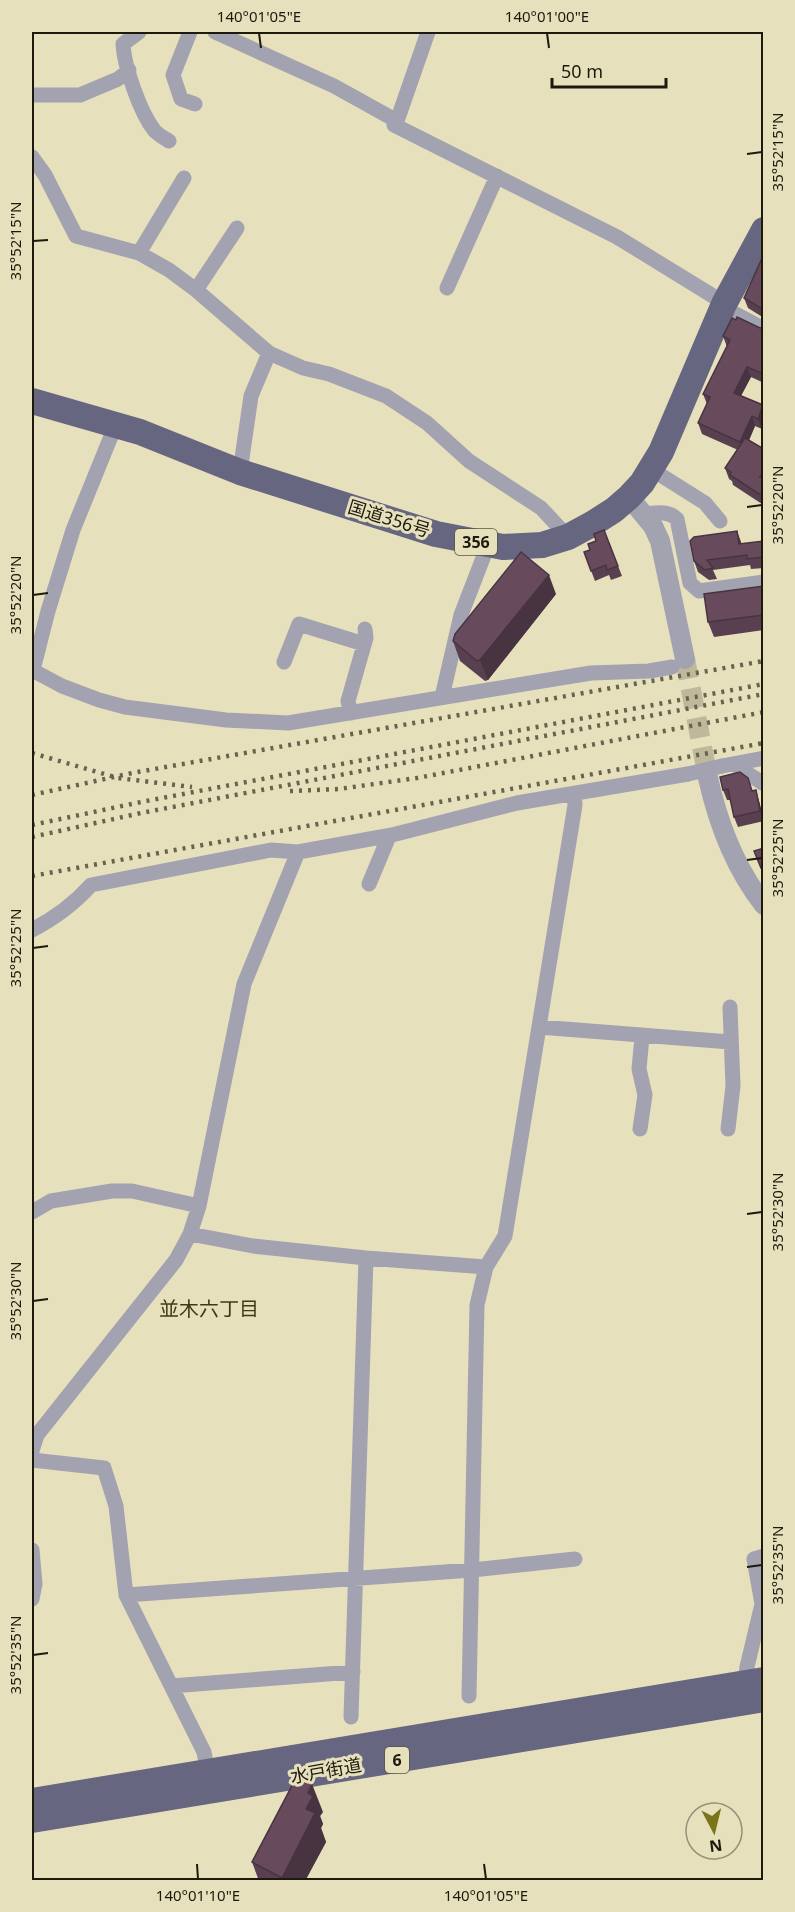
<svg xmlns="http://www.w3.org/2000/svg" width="795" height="1912" viewBox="0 0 795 1912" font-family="'Noto Sans','Noto Sans JP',sans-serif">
<rect width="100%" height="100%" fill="#e7e0bd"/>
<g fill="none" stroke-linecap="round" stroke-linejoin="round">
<path stroke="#bfb89a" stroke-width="20" stroke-dasharray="20 10" stroke-linecap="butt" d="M685,659L708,778"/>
<path stroke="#a2a2b0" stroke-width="15" d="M139,32L123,44C124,66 140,112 154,130C157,134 164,138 169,141
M190,32L173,75L181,99L195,104
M215,32L334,86L397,121L394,125L617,237L713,296L732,312L764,329
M32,95H80L118,79L129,70
M397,121L428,32
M32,157L45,175L76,236L139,253L169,270L196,290L269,353L303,368L329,374L386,396L427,423L469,461L541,508L568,537
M139,253L184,178
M447,288L497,176
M196,290L237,228
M651,469L705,503L720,521
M240,472L251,396L269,353
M644,514C655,513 668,510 677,519L690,583L699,591L764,582
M284,662L299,624L364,644
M32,670L62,686L99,700L125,707L226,720L288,723L591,673L649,671L672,667
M33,670L48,611L73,530L116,424
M442,697L461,615L488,545
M351,713L348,701L366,638L365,629
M738,763L739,768L764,784
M722,766L764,758
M369,884L387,841V836
M32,930C55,918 74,904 91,885L271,850L298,852L392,835L517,803L688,774
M539,1027L730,1042
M640,1129L645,1095L639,1069L642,1037
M728,1129L733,1086L730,1007
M32,1212L51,1201L112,1191H132L199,1206
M190,1234L253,1246L366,1258L486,1267
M32,1451L37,1435L176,1260L190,1234L199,1206L244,984L298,852
M32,1460L104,1468L116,1506L126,1595L204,1752L209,1779
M32,1550L35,1584L32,1599
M126,1595L472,1570L575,1559
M745,1683L747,1667L762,1604L754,1559L764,1556
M171,1686L353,1672
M469,1696L477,1305L486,1267L505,1236L575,805L574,794
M351,1717L366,1258"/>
<path stroke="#a2a2b0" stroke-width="20" d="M629,497L653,526L660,541L685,659
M708,778C718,823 735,868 764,905"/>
<path stroke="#666680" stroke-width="26" d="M32,401L140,432L240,472L436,534L503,547L542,545L568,537L592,524L614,510L629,497L642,483L661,452L724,304L764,230
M32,1801L764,1680
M32,1820L764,1699"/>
<path stroke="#68634e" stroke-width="4.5" stroke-dasharray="3 6" stroke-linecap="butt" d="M32,753L118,778L192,787
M290,791L339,789L417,778L764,712
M32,795L132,773L764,661
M32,825L141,802L764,684
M32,837L141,813L764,694
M32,876L764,743"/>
<path stroke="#a2a2b0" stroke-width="15" d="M688,774L722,766"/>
</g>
<path fill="#594050" d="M764,254V318L748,308L744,298Z
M764,327V383L751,377L741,396L764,405L762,429L755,426L749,440L764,449V504H762L733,485L732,481L729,479L725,468L738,450L702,434L698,423L707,404L703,394L727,347L723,336Z
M604,530L622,576L611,580L609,575L595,581L584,552L590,550Z
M737,531L741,544L764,541V568L751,569L750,565L713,570L717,579L709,580L698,572L694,561Z
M764,586V630L714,637L708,622Z
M556,594L488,680L485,681L460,661L453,641Z
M720,777L753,791L759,801L764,821L738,827L734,817L731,800H727L723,790Z
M323,1812L320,1816L323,1824L321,1828L326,1842L305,1881H259L252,1862Z"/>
<path fill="#483441" d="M747,367L751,377L737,403L734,393Z
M764,405V424L762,429L758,419Z
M752,416L755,426L744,452L740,442Z
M737,531L741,542L743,555L739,544Z
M549,575L556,594L488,680L480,660Z
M756,790L759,801L764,820L760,811Z
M312,1784L323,1812L320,1816L323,1824L321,1828L326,1842L305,1881H283L282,1878L306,1809L308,1793Z"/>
<path fill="#674b5d" stroke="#483441" stroke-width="1.5" d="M764,254V310L744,298Z
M737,317L760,328L764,327V374L747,367L734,393L763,405L758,419L752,416L740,442L698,423L710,397L703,394L730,340L723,336L732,318L736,320Z
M745,438L764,449V472L760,477H764V494H759L730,475L731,472L725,468Z
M604,530L618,566L607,570L606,565L591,571L584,552L590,550L588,544L596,541L594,534Z
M737,531L739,544L764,541V557L747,559V555L707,560L713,568L705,570L694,561L690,541L694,537Z
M521,552L549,575L480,660L477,661L453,641L455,634Z
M764,586V615L708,622L704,594Z
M740,772L748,778L752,791L756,790L760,811L734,817L728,789L723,790L720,777Z
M764,848V867L761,868L754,851Z
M297,1776L312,1784L308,1793L313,1796L306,1809L315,1813L282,1878L252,1862Z"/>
<path fill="none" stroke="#1d1a0d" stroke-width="2" d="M259,33L261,48M547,33L549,48M747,154L762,152M33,241L48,240M747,507L762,505M33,595L48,593M747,860L762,858M33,948L48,946M747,1214L762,1212M33,1301L48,1299M747,1567L762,1565M33,1655L48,1653M197,1864L198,1879M484,1864L486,1879"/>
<g text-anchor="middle" stroke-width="6" stroke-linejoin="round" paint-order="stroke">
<g fill="#e7e0bd" stroke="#5a5542" stroke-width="1.5">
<rect x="455" y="529" width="42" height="26" rx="4.5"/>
<rect x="385" y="1747" width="24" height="26" rx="4.5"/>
</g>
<g font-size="16" font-weight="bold" fill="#1d1a0d">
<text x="476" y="548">356</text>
<text x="397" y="1766">6</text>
</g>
<g font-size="18" fill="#1d1a0d" stroke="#e7e0bd">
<text transform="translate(389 519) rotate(17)" y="6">国道356号</text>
<text transform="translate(326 1771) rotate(-10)" y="6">水戸街道</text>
</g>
<g font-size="20" fill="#3f381a" stroke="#e7e0bd">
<text x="209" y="1316">並木六丁目</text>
</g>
</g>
<rect width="795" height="1912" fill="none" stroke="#e7e0bd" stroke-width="66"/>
<g transform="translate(714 1831) rotate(173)"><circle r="28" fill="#e7e0bd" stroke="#969177" stroke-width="1.5"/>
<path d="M0-4.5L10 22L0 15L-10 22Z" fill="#7a7518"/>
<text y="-9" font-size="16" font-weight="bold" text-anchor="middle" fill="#1d1a0d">N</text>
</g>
<path d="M552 78v9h114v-9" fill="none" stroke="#1d1a0d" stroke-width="3"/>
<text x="561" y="78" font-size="18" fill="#1d1a0d" stroke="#e7e0bd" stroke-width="4.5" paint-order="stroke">50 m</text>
<rect x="33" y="33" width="729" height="1846" fill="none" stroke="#1d1a0d" stroke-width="2"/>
<g font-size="15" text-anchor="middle" fill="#1d1a0d">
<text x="259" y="22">140°01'05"E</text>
<text x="547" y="22">140°01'00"E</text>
<text transform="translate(778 152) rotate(-90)" y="5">35°52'15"N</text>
<text transform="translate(16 241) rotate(-90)" y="5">35°52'15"N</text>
<text transform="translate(778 505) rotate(-90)" y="5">35°52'20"N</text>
<text transform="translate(16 595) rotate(-90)" y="5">35°52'20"N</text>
<text transform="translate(778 858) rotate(-90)" y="5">35°52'25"N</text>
<text transform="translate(16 948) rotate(-90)" y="5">35°52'25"N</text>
<text transform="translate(778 1212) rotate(-90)" y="5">35°52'30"N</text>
<text transform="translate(16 1301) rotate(-90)" y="5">35°52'30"N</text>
<text transform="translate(778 1565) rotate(-90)" y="5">35°52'35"N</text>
<text transform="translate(16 1655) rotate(-90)" y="5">35°52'35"N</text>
<text x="198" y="1901">140°01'10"E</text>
<text x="486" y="1901">140°01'05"E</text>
</g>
</svg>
